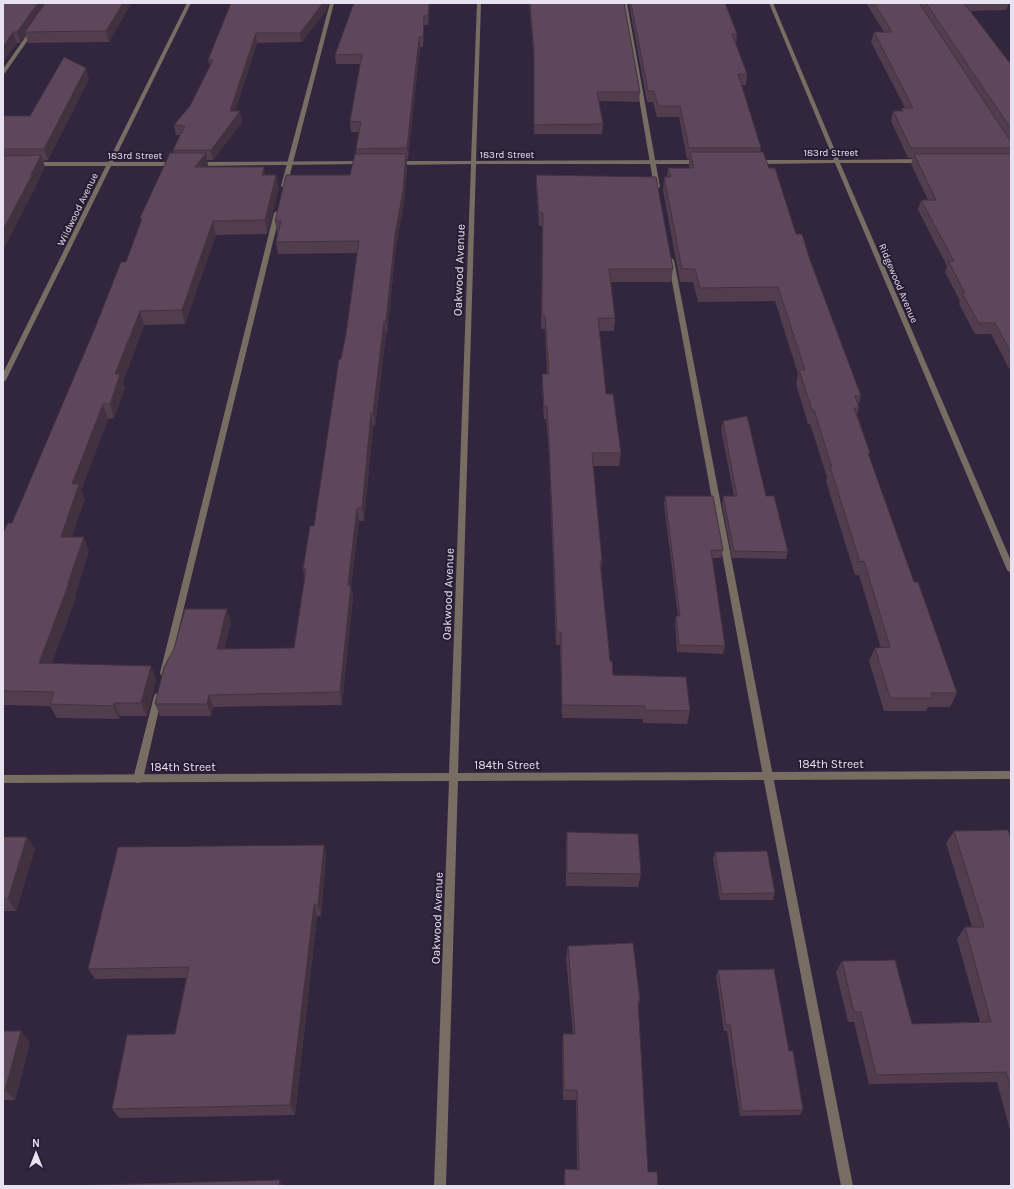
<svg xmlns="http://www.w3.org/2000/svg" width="1014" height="1189" viewBox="0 0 1014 1189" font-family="Karla,sans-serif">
<rect width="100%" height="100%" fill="#31263d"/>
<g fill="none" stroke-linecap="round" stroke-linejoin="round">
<path fill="#776d63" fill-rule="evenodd" d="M330,3H334L287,186L282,187L281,186Z
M623,3H627L660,187L657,189L654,187Z
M31,29L35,30L5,73H3V69Z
M277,211L280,213L168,673L167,675H161L160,673L274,213Z
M671,258L674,260L773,776L853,1186H841L763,776L668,260Z
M158,693L161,694L162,696L143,779L141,782L138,783L135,782L133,779L154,696L155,694Z"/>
<path fill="#776d63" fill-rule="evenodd" d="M187,3H191L113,162H176L179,164L176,166H111L6,380L3,382V373L106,166H34L31,164L34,162H108Z
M477,3H481L476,161L700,160L703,162L700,164H476L458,773L1011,771V779L458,781L446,1186H434L449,781L3,783V775L449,773L471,164L398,165L395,163L398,161H471Z
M769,3H773L839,160L922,159L925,161L922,163H840L1011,561V573L1007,570L835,163L756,164L753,162L756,160H834Z
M362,161L364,162V164L198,166L195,164L198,162Z"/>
</g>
<path fill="#523d4e" d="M3,3H131L109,42L28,43L26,35L20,43H17L3,62Z
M231,3L327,9L302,42L257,43L235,111L242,122L213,160H207L208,166L207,167L265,175L279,188L267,234L216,235L185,324L144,325L123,382L125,388L114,418L108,419L81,490L85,499L71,537L89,551L75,595L76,597L51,664L151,666L156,680L147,716H120L119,719L57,718L50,706L3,705V533L12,523L126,262L141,221L140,218L174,153L173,150L180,135H176L174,125L190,106L210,66L208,60Z
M354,3H430L428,25H424L423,47H420L408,159H407V166L404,203L396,247L387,334H386L375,426H373L364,521H359L351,585L353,598L342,705L213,707L211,716H160L155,704L231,622L224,649L294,648L305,578L303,569L314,526L346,334L357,253L278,254L276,242L278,234H277L275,221L350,175L356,154V149L359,132H351L350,121L360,64H336L335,55Z
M529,3H624L640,92L639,102L599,101L603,124L602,134H534V61Z
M629,3H725L737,34L736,44L747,74L746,85H742L761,148L760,152L769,168L796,234L810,260L861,396L858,406L859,408L857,414L870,453L869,456L914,582L957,693L950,707H928L926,711H884L869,661L875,648H881L859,575H855L826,481L827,477L810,424H808L796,384L798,374L775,301L698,302L693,282H680L663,190L664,177H667L668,168H689V159H687L679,117H657L653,102H647Z
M866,3H1009L1006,10L970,11L1009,62H1011V372L991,334H975L959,304L960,301L945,272L947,266L918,210L921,200H928L911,164L913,158H908L891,121L893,111H901L902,108H905L871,42L874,32H884Z
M89,79L48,160L43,161L45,167L36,185V186L3,250V116H30Z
M536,175L673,269L671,282H610L615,318L614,331H599L606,394L621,453L619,466H593L602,561L601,574L610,661L613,675L690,711L687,724L643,723V719L562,718L560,645H556L549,455L546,419H544L542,387V374H547L545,329H541L542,226H539L536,187Z
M723,421L766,496L788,552L786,559L732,558L722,504L723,496H734L721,429Z
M665,496L723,550L721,558H712L725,646L723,654L677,652L675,623L676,616H678L664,504Z
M954,831L1011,839V1134L997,1082L869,1084L854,1022H848L836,972L842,961L912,1024L980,1022L957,939L965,927H972L946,843Z
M567,832L641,874L638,887L566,886V845Z
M3,837H27L35,849L16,911H3Z
M324,845L326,857L321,916H317L295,1115L119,1118L112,1109L175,1034L186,978L95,979L88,969Z
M715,852L775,893L773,900H720L713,859Z
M568,946L640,1001L638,1007L648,1172L658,1186H564V1178L565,1169H577L576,1100H563L562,1045L563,1034H573L566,958Z
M718,970L789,1051L803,1110L800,1115L740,1116L727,1031H724L716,976Z
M3,1031L30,1042L15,1100H3Z"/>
<path fill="#423240" d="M38,3H48L25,32L26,35L20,43L17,32Z
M123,3H131L109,42L106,31Z
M323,3H329L327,9L302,42L300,33Z
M429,3H430L428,25V16Z
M13,32L17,43L3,62V47Z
M256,33L257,43L232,121L230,111Z
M419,37L420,47L408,159L407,148Z
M86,68L89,79L48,160L44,149Z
M240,111L242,122L213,160L211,150Z
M206,153L208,166L198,181L195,167Z
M406,154L407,166L404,203L396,247L387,334L386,321L395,235Z
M41,155L45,167L36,185V186L3,250V230Z
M264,167L266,180L262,175Z
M276,175L279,188L267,234L265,220Z
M213,221L216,235L185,324L182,310Z
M140,311L144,325L123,382L125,388L114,418L110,404L115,374Z
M384,321L386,334L375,426L373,413Z
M103,404L108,419L81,490L85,499L67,551L61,537L72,484Z
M371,413L373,426L364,521L362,508Z
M357,508L359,521L351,585L353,598L342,705L340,692L348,585Z
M84,537L89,551L75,595L76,597L46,677L39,663L68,583Z
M227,609L231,622L221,662L217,649Z
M151,666L156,680L147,716L141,703Z
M209,695L213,707L211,716L207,704Z
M114,703L120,716L119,719L113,706Z
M27,837L35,849L16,911L8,899Z
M324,845L326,857L321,916L318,905Z
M314,905L317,916L295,1115L290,1105Z
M21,1031L30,1042L15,1100L5,1090Z
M280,1180L283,1186H279Z"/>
<path fill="#5f475b" stroke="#423240" d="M3,3H38L17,32H13L3,47Z
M45,3H123L106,31L25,32Z
M231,3H323L300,33H256L230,111H240L211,150H173L185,126L174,125L190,106L213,60H208Z
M354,3H429L428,16H424L423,37H419L407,148L356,149L361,122L350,121L362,54L335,55Z
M530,3H624L640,92H597L603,124L534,125V51Z
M631,3H725L737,34H732L747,74H738L761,148H689L680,106H658L654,91H648Z
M874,3H919L1011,142V148H911L893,111H903L902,108H913L874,32H892Z
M926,3H964L1009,62H1011V129Z
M64,57L86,68L44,149H3V116H30Z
M690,152H763L769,168H775L796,234H802L810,260L861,396H855L859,408H854L870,453H868L914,582H918L957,693H931L933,698H890L875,648L890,647L864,561L860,562L830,467H832L814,410H812L799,370H805L778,287L700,288L695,269H682L664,177H671L668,168H694Z
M170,153H206L195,167H264L262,175H276L265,220L213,221L182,310L140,311L115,374H120L110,404H103L72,484H79L61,537H84L68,583H69L39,663L151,666L141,703H114L113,706L50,704L54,692L3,691V533L8,523H12L95,328L121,262H126L142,219L140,218Z
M355,154H406L403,191L395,235L386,321H384L373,413H371L362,508H357L348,585H351L340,692L209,695L207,704H155L164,667L174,649L185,609H227L217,649L294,648L306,569H303L310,526H314L339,359H341L346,334L359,241L276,242L281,221H275L286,175H350Z
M914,154H1011V353L995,323H979L962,293H965L948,261H954L921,200H936Z
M41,155L31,175H32L3,230V156Z
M536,175L656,177L673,269H609L615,318H598L606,394H613L621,453H592L602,561H600L610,661H612L613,675L686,677L690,711L645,710V706L562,705L561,632H557L549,442L547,406H544L542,374H549L545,316H542L543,213H539Z
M747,416L766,496H774L788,552L734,551L723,496H737L723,421Z
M665,496H713L723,550H711L725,646L679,645L676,616H680Z
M1008,830L1011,839V1088L1006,1072L876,1075L861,1012H854L842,961L895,960L912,1024L991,1022L965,927H984L954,831Z
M567,832L638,834L641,874L567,873Z
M3,837H27L8,899H3Z
M324,845L318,905H314L290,1105L112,1109L127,1035L175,1034L189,967L88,969L118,847Z
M767,851L775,893L722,894L715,852Z
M633,943L640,1001H638L648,1172H657L658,1186H565V1169L579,1170L577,1090H564L563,1034H575L568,946Z
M774,969L789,1051H793L803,1110L742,1111L730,1025H726L718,970Z
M3,1031H21L5,1090H3Z
M280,1180L279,1186H92V1185Z"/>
<g text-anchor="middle" stroke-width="4" stroke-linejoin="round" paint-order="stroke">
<g font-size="10" fill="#e8e1f0" stroke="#271c33">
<text x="831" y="156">183rd Street</text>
<text x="507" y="158">183rd Street</text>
<text x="135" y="159">183rd Street</text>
<text transform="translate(77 209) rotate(-64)" y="4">Wildwood Avenue</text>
<text transform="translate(899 283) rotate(67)" y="4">Ridgewood Avenue</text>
</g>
<g font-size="12" fill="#e8e1f0" stroke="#271c33">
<text transform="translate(459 270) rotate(-88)" y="4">Oakwood Avenue</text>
<text transform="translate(448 594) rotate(-88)" y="4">Oakwood Avenue</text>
<text x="831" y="768">184th Street</text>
<text x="507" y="769">184th Street</text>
<text x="183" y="771">184th Street</text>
<text transform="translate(437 918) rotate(-88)" y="4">Oakwood Avenue</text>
</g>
</g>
<rect width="1014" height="1189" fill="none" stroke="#e8e1f0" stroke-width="8"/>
<g transform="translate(36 1153)" stroke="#271c33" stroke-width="3" paint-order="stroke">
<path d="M0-3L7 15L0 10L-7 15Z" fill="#e8e1f0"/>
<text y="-6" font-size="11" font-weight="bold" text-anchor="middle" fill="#e8e1f0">N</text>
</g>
</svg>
